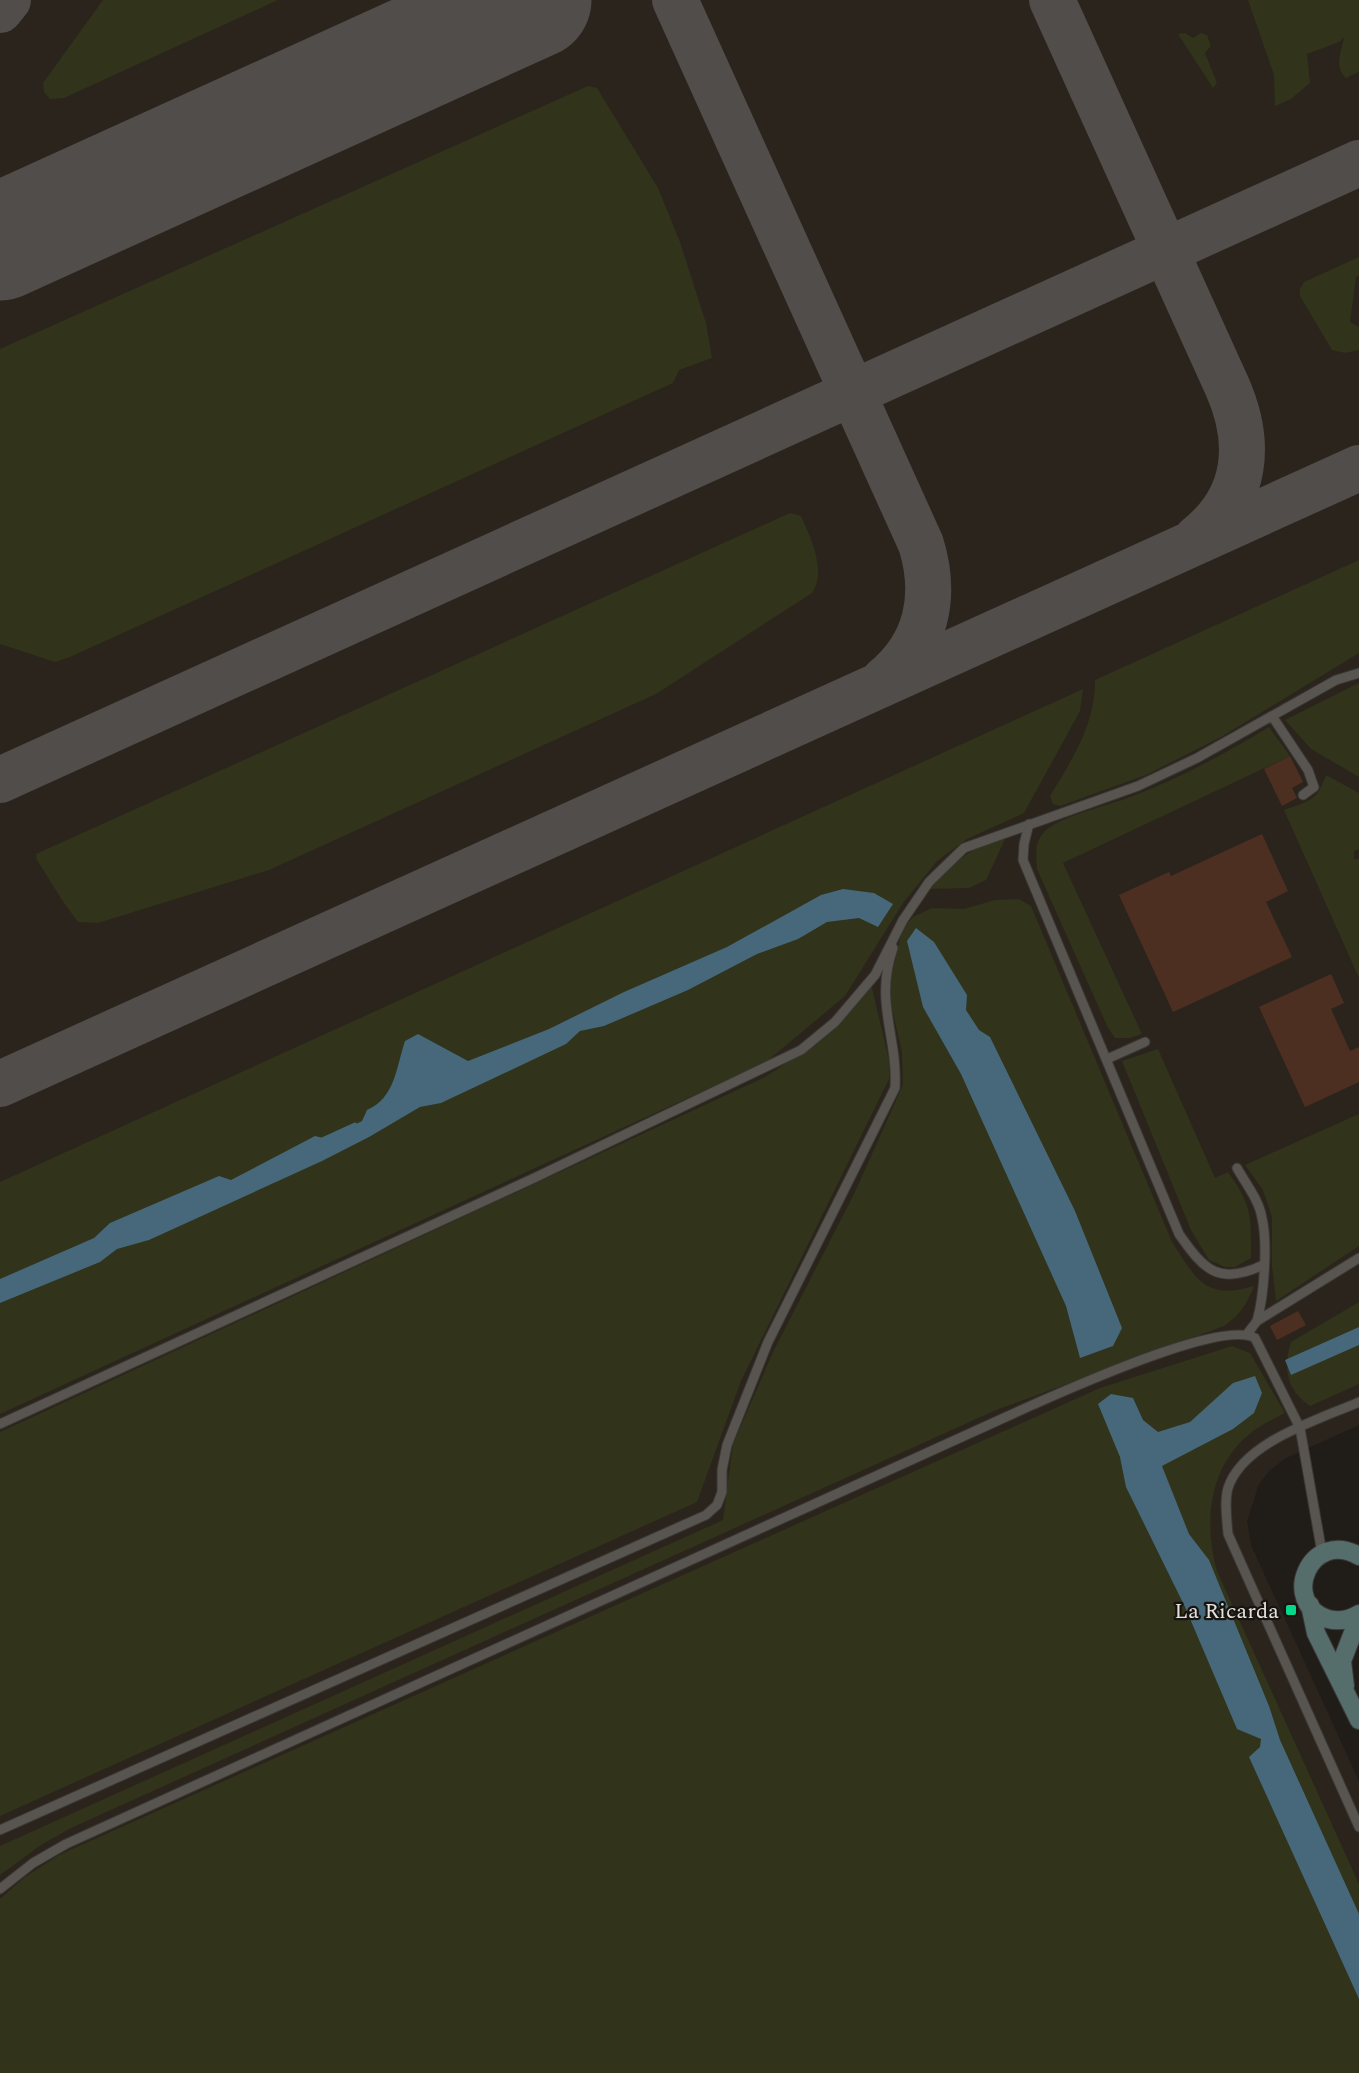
<svg xmlns="http://www.w3.org/2000/svg" width="1359" height="2073" viewBox="0 0 1359 2073" font-family="Spectral,serif">
<rect width="100%" height="100%" fill="#201d19"/>
<path fill="#2b241c" d="M0,0H1359V1425L1286,1458L1270,1470L1259,1484L1247,1521L1251,1545L1359,1781V2073H0Z"/>
<path fill="#31331a" d="M103,0H278L64,98L50,99L44,92L43,83Z
M1248,0H1359V72L1346,78C1333,66 1342,51 1344,37L1339,42L1307,54L1310,83L1291,99L1275,106L1274,75Z
M1185,33L1193,38L1201,33L1207,35L1211,46L1205,53L1217,83L1213,88L1178,34Z
M588,86L597,88L658,188L680,242L706,323L712,358L679,370L673,383L70,657L55,662L0,644V349Z
M1359,257V275L1356,277L1350,322L1359,327V350L1345,353L1332,350L1300,296V289L1304,282Z
M790,513L801,516C811,538 827,572 812,593L656,694L269,870L98,923L78,922L64,903L37,860L36,854Z
M1359,560V653L1221,737L1146,775L1060,806L1053,804L1050,796C1073,758 1095,725 1095,680Z
M1359,683V777L1311,749L1285,720Z
M1083,689L1080,711L1024,813L967,839L937,861L903,903L845,996L766,1062L0,1414V1182Z
M1269,727L1290,756L1063,863L1142,1034L1130,1038H1115L1108,1028L1037,869C1036,855 1034,842 1045,831C1063,815 1107,806 1130,797C1179,779 1224,754 1269,727Z
M1326,775L1359,793V849L1354,851V859H1359V978L1284,810C1308,802 1318,800 1326,775Z
M1007,835L986,880L969,888L930,889C957,858 969,850 1007,835Z
M1019,899L1031,906L1172,1242C1196,1279 1205,1301 1254,1286C1247,1304 1240,1315 1224,1326L996,1410L71,1828L41,1845L0,1875V1846L723,1520L733,1444L773,1352L854,1194L903,1085L902,1052L890,1000L892,974L902,930L913,917L932,908L964,909L995,900Z
M871,984L889,1060V1079L741,1381L697,1502L0,1816V1432L765,1077C813,1046 836,1030 871,984Z
M1158,1049L1215,1178L1228,1172C1253,1207 1251,1217 1251,1258L1235,1267H1225L1209,1260L1191,1230L1122,1061Z
M1359,1114V1246L1276,1301L1272,1266V1217L1263,1190L1245,1165Z
M1359,1302V1384L1310,1406C1286,1390 1283,1368 1291,1342Z
M1232,1346L1250,1353L1285,1413C1274,1419 1262,1424 1252,1432C1209,1465 1203,1522 1217,1571L1359,1884V2073H0V1899L25,1877L59,1855L1100,1388Z"/>
<path fill="#46687a" d="M843,889L874,893L893,904L878,927L859,918L827,922L798,939L757,954L688,990L604,1026L580,1031L566,1044L441,1103L420,1107L369,1137L322,1161L149,1240L117,1249L100,1262L0,1303V1279L94,1238L110,1223L219,1176L231,1180L315,1136L327,1139L362,1121L367,1110C395,1098 396,1068 405,1041L418,1034L468,1061L549,1029L624,992L727,947L821,895Z
M916,928L934,942L967,995L966,1010L979,1030L990,1037L1075,1211L1122,1328L1113,1346L1080,1358L1066,1306L961,1074L923,1007L907,941Z
M1359,1327V1345L1291,1375L1285,1360Z
M1255,1376L1262,1393L1254,1413L1233,1429L1162,1466L1189,1534L1209,1560L1269,1706L1280,1740L1359,1914V1999L1249,1757L1260,1747L1261,1739L1237,1729L1185,1607L1126,1487L1120,1457L1098,1404L1111,1394L1133,1398L1143,1420L1158,1432L1190,1422L1233,1383Z"/>
<g fill="none" stroke-linecap="round" stroke-linejoin="round">
<path stroke="#46687a" stroke-width="5" d="M320,1141L355,1125"/>
<path stroke="#504d4a" stroke-width="46" d="M675,0L921,544C937,596 927,645 884,680
M1052,0L1227,386C1252,442 1248,498 1197,538
M0,10L8,0
M0,780L1359,163
M0,1084L1359,468"/>
<path stroke="#504d4a" stroke-width="117" d="M0,242L533,0"/>
</g>
<path fill="#4d2f22" d="M1290,756L1303,782L1292,788L1297,798L1282,806L1264,769Z
M1262,834L1288,891L1266,902L1292,957L1173,1012L1119,895L1169,872L1171,876Z
M1331,974L1344,1003L1331,1009L1350,1051L1359,1047V1082L1305,1107L1259,1007Z
M1298,1311L1306,1325L1277,1340L1270,1326Z"/>
<g fill="none" stroke-linecap="round" stroke-linejoin="round">
<defs>
<path id="lane" d="M1272,716L1308,770L1314,787L1303,795
M1029,824L1024,844L1023,860L1179,1234C1204,1270 1219,1286 1263,1265
M1107,1059L1145,1042
M1237,1168C1246,1184 1259,1200 1262,1218C1268,1244 1264,1296 1257,1321
M1247,1334L1257,1321L1359,1258
M1359,1402C1318,1420 1243,1442 1228,1488C1224,1502 1227,1520 1228,1534L1359,1827
M0,1424L532,1179L801,1050L835,1022L875,975L903,920L929,882L964,848L1138,786L1197,758L1336,680L1359,673
M0,1830L706,1515L717,1505L722,1492V1470L727,1445L768,1342L895,1088C898,1036 874,1003 893,948
M0,1889L33,1863L66,1844L1030,1406C1069,1389 1222,1319 1255,1338L1300,1428L1322,1553"/>
<path id="secondary" d="M1359,1556C1310,1528 1279,1603 1328,1619C1339,1622 1349,1620 1359,1614
M1310,1605L1316,1633L1359,1720
M1345,1686L1342,1661L1359,1617"/>
</defs>
<use href="#lane" stroke="#3a3735" stroke-width="11"/>
<use href="#secondary" stroke="#3a3735" stroke-width="20"/>
<use href="#lane" stroke="#585551" stroke-width="9"/>
<use href="#secondary" stroke="#556e6b" stroke-width="18"/>
</g>
<rect fill="#03d98b" stroke="#171410" stroke-width="2" x="1285" y="1604" width="12" height="12" rx="3"/>
<g text-anchor="middle" stroke-width="4.5" stroke-linejoin="round" paint-order="stroke">
<g font-size="22" fill="#e3e0de" stroke="#171410" text-anchor="end">
<text x="1279" y="1618">La Ricarda</text>
</g>
</g>
</svg>
